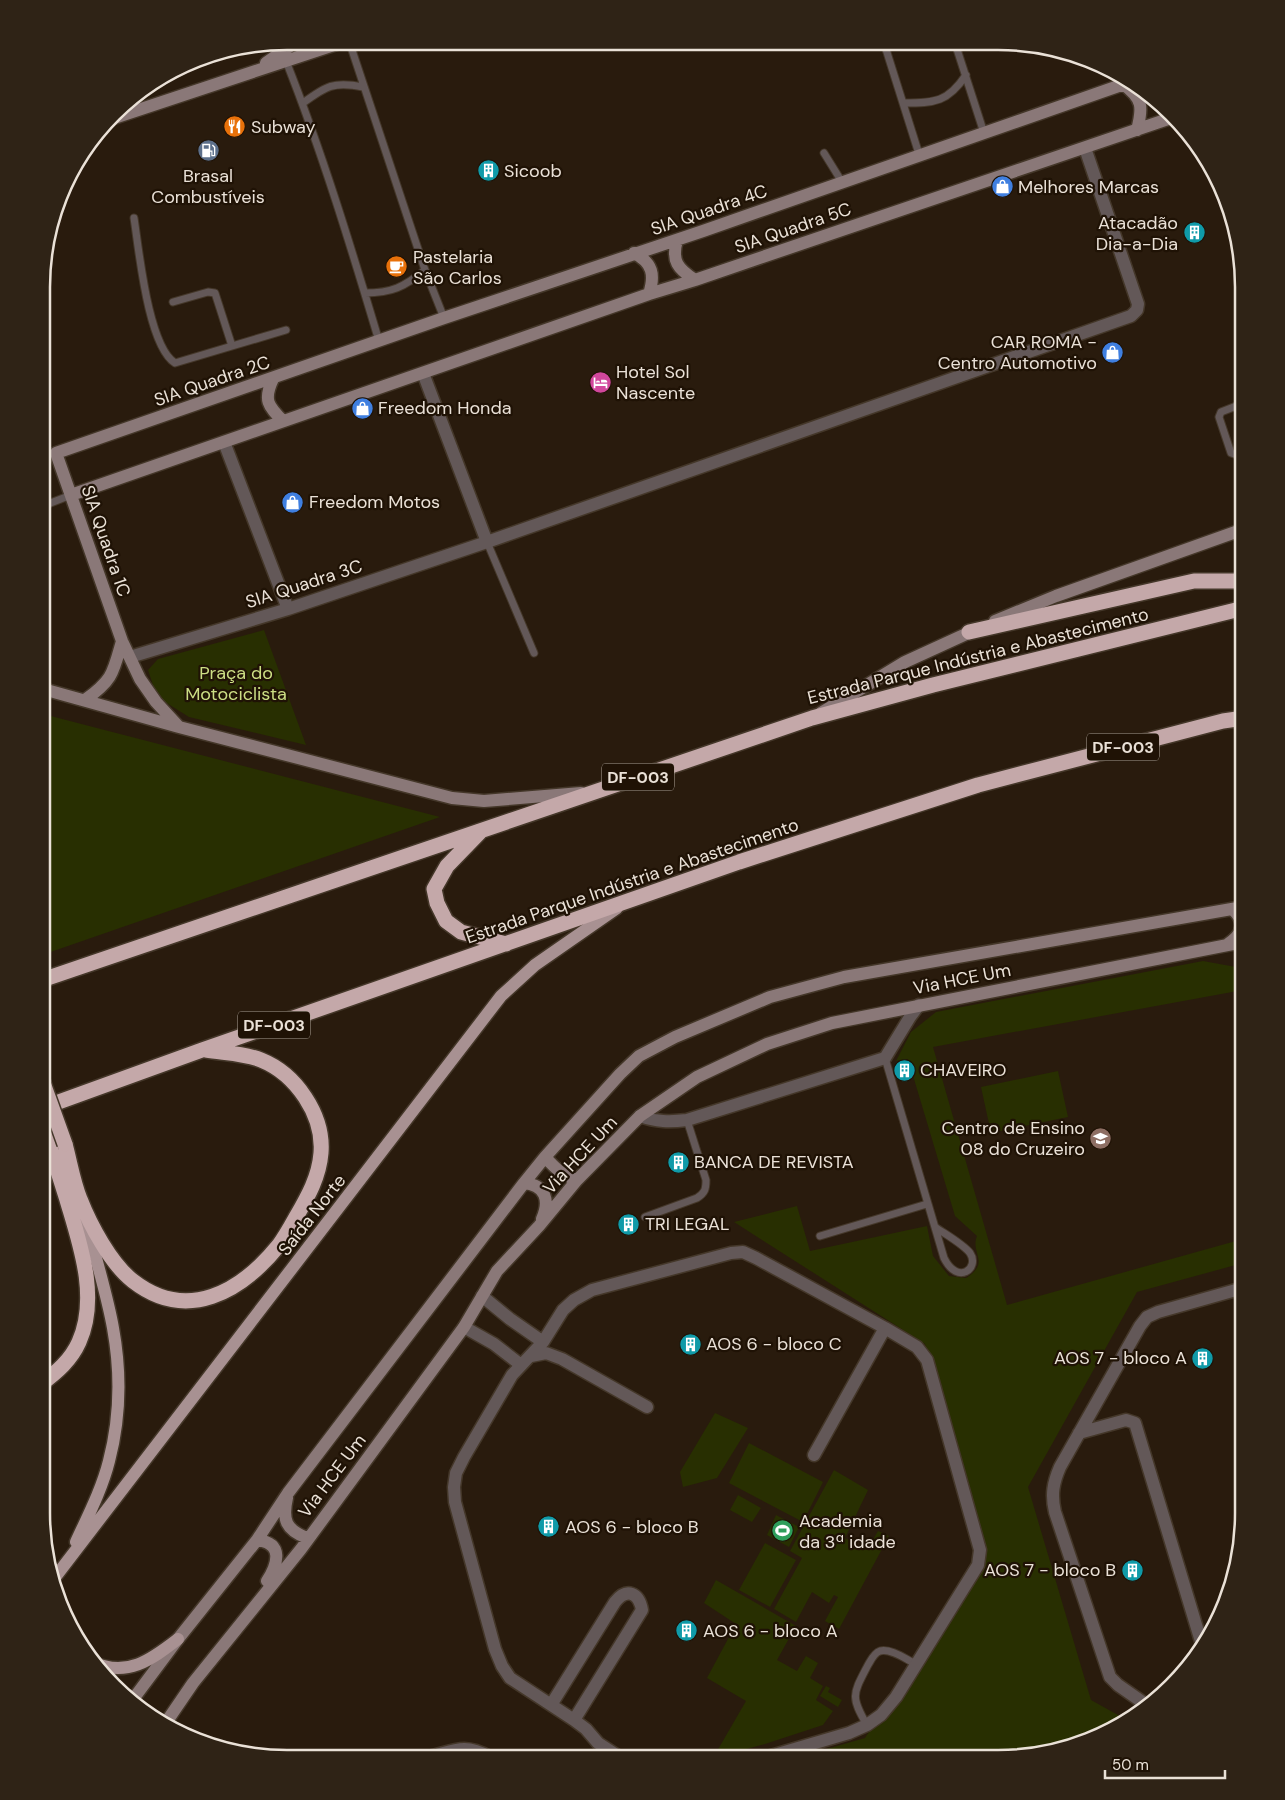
<svg xmlns="http://www.w3.org/2000/svg" width="1285" height="1800" viewBox="0 0 1285 1800" font-family="'DM Sans',sans-serif">
<rect width="100%" height="100%" fill="#291b0d"/>
<path fill="#282f01" d="M264,630L306,745L189,717L157,697L148,670L158,659Z
M43,714L440,817L42,955Z
M1203,961L1236,967L1243,966V990L933,1047L1007,1305L1243,1239V1263L1137,1292L1028,1487L1091,1700L1127,1720L1106,1734L998,1759L795,1758L865,1738L978,1561L925,1344L734,1222L797,1206L810,1251L927,1226L933,1256L949,1276L966,1278C991,1262 970,1254 977,1236L955,1216L908,1059L896,1061L911,1032L936,1012Z
M1058,1071L1068,1117L991,1133L981,1087Z
M715,1413L748,1428L717,1478L683,1487L680,1472Z
M749,1443L823,1482L803,1522L729,1483Z
M834,1470L868,1490L845,1538L867,1550L878,1531L889,1536L839,1629L825,1621L838,1597L834,1595L829,1603L812,1592L796,1622L774,1609L802,1558L790,1551Z
M738,1495L761,1508L752,1522L730,1510Z
M776,1515L799,1527L789,1547L767,1535Z
M765,1543L796,1560L770,1607L739,1590Z
M716,1580L796,1626L777,1660L797,1671L806,1656L818,1663L810,1678L823,1686L816,1700L833,1711L823,1725L765,1744L713,1758L746,1701L707,1678L736,1624L704,1603Z
M826,1686L830,1688L828,1692L842,1700L838,1707L820,1696Z"/>
<g fill="none" stroke-linecap="round" stroke-linejoin="round">
<defs>
<path id="lane" d="M349,41L425,270L444,318
M884,43L919,154
M955,43L984,133
M286,61C322,152 351,247 379,341
M303,103C326,86 334,81 363,87
M904,103C935,103 948,102 966,75
M824,153L842,182
M134,218C139,250 148,346 175,363L286,330
M365,293C392,293 404,287 425,270
M173,302L208,292L215,293L232,346
M1244,451L1234,454L1231,453L1219,417L1221,412L1244,403
M43,506L71,495
M487,542L534,653
M885,1058L944,1258C958,1286 980,1268 970,1253C963,1244 945,1234 935,1227
M645,1217L697,1198C705,1193 706,1189 706,1180L687,1120
M820,1236L927,1204
M867,1725C850,1696 853,1694 868,1665C871,1660 874,1653 880,1651C891,1648 907,1660 916,1664"/>
<path id="street" d="M423,373L487,542
M224,442L288,609
M130,657L288,609L487,542L1131,316L1137,310L1138,304L1085,148
M640,1116C656,1122 670,1122 687,1120L885,1058L910,1017L919,1005
M482,1296L510,1319L543,1342
M464,1327L494,1344L521,1365
M531,1356L546,1353L562,1359L647,1407
M1079,1433L1126,1420L1135,1423L1203,1648
M814,1455L885,1328
M551,1705L615,1602C627,1587 639,1593 642,1610L574,1720
M1148,1706L1118,1685L1110,1677L1055,1512C1051,1495 1053,1483 1060,1467L1140,1326L1147,1317L1158,1312L1243,1288
M429,1757C456,1750 464,1743 490,1757
M621,1758L598,1743L586,1729L574,1720L510,1678L502,1666L495,1649L455,1502L454,1487L456,1473L464,1457L512,1375L543,1342L563,1310L574,1300L592,1290L731,1253L743,1252L756,1258L885,1328L917,1347L927,1360L980,1550L978,1565L896,1697L881,1715L867,1725L849,1733L764,1758"/>
<path id="secondary" d="M266,63L297,41
M1123,84C1143,99 1143,107 1137,130
M111,119L346,41
M677,240C671,261 678,269 695,280
M634,253C653,263 655,275 649,294
M273,379C263,400 268,406 283,421
M71,495L649,294L695,280L1174,117
M995,621L1056,596L1244,529
M43,689L179,727L452,798L484,801L581,793
M85,700C113,680 113,673 122,641
M821,713L905,662L977,629
M179,727L156,702L140,679L122,641L56,453L444,318L703,231L1130,82
M1228,944C1243,934 1247,922 1232,909
M545,1157C555,1168 563,1176 577,1180
M524,1183C546,1185 550,1201 542,1219
M287,1498C282,1520 286,1530 307,1538
M257,1540C284,1543 278,1564 267,1581
M131,1702L178,1639L257,1540L288,1493L524,1183L545,1157L620,1074L639,1056L675,1037L770,997L844,977L1243,907
M165,1724L193,1683L301,1549L464,1327L497,1271L539,1226L577,1180L640,1116L697,1077L767,1044L832,1023L1243,942"/>
<path id="primary" d="M76,1542C88,1516 102,1489 109,1461C120,1419 121,1372 113,1328C107,1294 95,1256 86,1221
M56,1576L501,996L535,965L617,908
M92,1662C127,1678 151,1660 178,1639"/>
<path id="highway" d="M969,632L1194,581H1244
M480,832L447,866L434,889L437,903L446,921L461,932L506,944
M42,980L812,718L933,685L1244,608
M42,1108L202,1050L739,862L978,785L1223,721L1244,718
M65,1144C70,1162 73,1182 80,1199C90,1225 111,1264 133,1281C187,1323 241,1292 279,1245C285,1237 290,1228 295,1219C307,1198 319,1178 321,1153C324,1115 296,1074 261,1060C244,1053 224,1053 206,1050
M41,1384C57,1372 71,1360 79,1342C99,1297 80,1244 67,1200C59,1175 51,1149 42,1124"/>
</defs>
<use href="#lane" stroke="#443729" stroke-width="9"/>
<use href="#street" stroke="#443729" stroke-width="15"/>
<use href="#secondary" stroke="#443729" stroke-width="15"/>
<use href="#primary" stroke="#443729" stroke-width="15"/>
<use href="#highway" stroke="#443729" stroke-width="18"/>
<use href="#lane" stroke="#635858" stroke-width="7"/>
<use href="#street" stroke="#635858" stroke-width="12"/>
<use href="#secondary" stroke="#8a7878" stroke-width="12"/>
<use href="#primary" stroke="#a89192" stroke-width="12"/>
<use href="#highway" stroke="#c4a8a9" stroke-width="15"/>
<defs>
<path id="highway-bridge" d="M42,1080L65,1144"/>
</defs>
<use href="#highway-bridge" stroke="#443729" stroke-width="18" stroke-linecap="butt"/>
<use href="#highway-bridge" stroke="#c4a8a9" stroke-width="15"/>
</g>
<defs>
<symbol id="restaurant-disc" viewBox="-11 -11 22 22"><circle r="9.5" fill="#e8710a" stroke="#1f1205"/><path d="M-5-6h1v4h1v-4h1v4h1v-4h1v5L-1.5 .5V6h-2V.5L-5-1ZM5-6V6H3V1.5H1.5Q1.5-4 5-6Z" fill="#fff"/></symbol>
<symbol id="fuel-disc" viewBox="-11 -11 22 22"><circle r="9.5" fill="#5c6f8a" stroke="#1f1205"/><path d="M-5.5-6h7V0h2V4h1.3V-2.5L3-4.5l.8-.8L6-3V5H2.5V1h-1V6h-7ZM-4.2-4.7v3.2H.2V-4.7Z" fill="#fff"/></symbol>
<symbol id="building-disc" viewBox="-11 -11 22 22"><circle r="9.5" fill="#0f9aa8" stroke="#1f1205"/><path d="M-4-6H4V6H1V3H-1V6H-4ZM-2.5-4.3h1.7v1.8h-1.7ZM.8-4.3h1.7v1.8H.8ZM-2.5-1h1.7V.8h-1.7ZM.8-1h1.7V.8H.8Z" fill="#fff"/></symbol>
<symbol id="shop-disc" viewBox="-11 -11 22 22"><circle r="9.5" fill="#3f7fe0" stroke="#1f1205"/><path d="M-5-2.5h2.3a2.7 3.5 0 0 1 5.4 0H5L5.5 6h-11ZM-1.5-2.5h3a1.5 2.3 0 0 0-3 0Z" fill="#fff"/></symbol>
<symbol id="cafe-disc" viewBox="-11 -11 22 22"><circle r="9.5" fill="#e8710a" stroke="#1f1205"/><path d="M-5.5-4.5H6V0H3Q3 3.5 0 3.5H-2.5Q-5.5 3.5-5.5 0ZM3-3.2v2h1.7v-2ZM-6 4.5H4V6H-6Z" fill="#fff"/></symbol>
<symbol id="hotel-disc" viewBox="-11 -11 22 22"><circle r="9.5" fill="#d1479c" stroke="#1f1205"/><path d="M-6-4.5h1.5V1H6V5H4.5V3h-9V5H-6ZM-4 0a1.8 1.8 0 1 1 3.6 0ZM.5 0V-2.5h3Q6-2.5 6 0Z" fill="#fff"/></symbol>
<symbol id="school-disc" viewBox="-11 -11 22 22"><circle r="9.5" fill="#8d6e63" stroke="#1f1205"/><path d="M0-5L7-2L0 1L-7-2ZM-4 1L0 2.5L4 1V4Q0 6-4 4Z" fill="#fff"/></symbol>
<symbol id="stadium-disc" viewBox="-11 -11 22 22"><circle r="9.5" fill="#2e9e5b" stroke="#1f1205"/><path d="M0-5a6.5 5 0 1 0 0 10a6.5 5 0 1 0 0-10ZM-3.5-1.8h7v3.6h-7Z" fill="#fff"/></symbol>
</defs>
<g fill-rule="evenodd">
<use href="#restaurant-disc" x="222" y="114" width="25" height="25"/>
<use href="#fuel-disc" x="196" y="138" width="25" height="25"/>
<use href="#building-disc" x="476" y="158" width="25" height="25"/>
<use href="#shop-disc" x="990" y="174" width="25" height="25"/>
<use href="#building-disc" x="1182" y="220" width="25" height="25"/>
<use href="#cafe-disc" x="384" y="254" width="25" height="25"/>
<use href="#shop-disc" x="1100" y="340" width="25" height="25"/>
<use href="#hotel-disc" x="588" y="370" width="25" height="25"/>
<use href="#shop-disc" x="350" y="396" width="25" height="25"/>
<use href="#shop-disc" x="280" y="490" width="25" height="25"/>
<use href="#building-disc" x="892" y="1058" width="25" height="25"/>
<use href="#school-disc" x="1088" y="1126" width="25" height="25"/>
<use href="#building-disc" x="666" y="1150" width="25" height="25"/>
<use href="#building-disc" x="616" y="1212" width="25" height="25"/>
<use href="#building-disc" x="678" y="1332" width="25" height="25"/>
<use href="#building-disc" x="1190" y="1346" width="25" height="25"/>
<use href="#building-disc" x="536" y="1514" width="25" height="25"/>
<use href="#stadium-disc" x="770" y="1518" width="25" height="25"/>
<use href="#building-disc" x="1120" y="1558" width="25" height="25"/>
<use href="#building-disc" x="674" y="1618" width="25" height="25"/>
</g>
<g text-anchor="middle" stroke-width="4.5" stroke-linejoin="round" paint-order="stroke">
<g fill="#1f1205" stroke="#ada398" stroke-width="1">
<rect x="1087" y="733.5" width="72" height="27" rx="4"/>
<rect x="602" y="763.5" width="72" height="27" rx="4"/>
<rect x="238" y="1011.5" width="72" height="27" rx="4"/>
</g>
<g font-size="16" font-weight="bold" fill="#eae1d7">
<text x="1123" y="753">DF-003</text>
<text x="638" y="783">DF-003</text>
<text x="274" y="1031">DF-003</text>
</g>
<g font-size="18" fill="#eae1d7" stroke="#1f1205" text-anchor="start">
<text x="251" y="133">Subway</text>
<text x="504" y="177">Sicoob</text>
<text x="208" y="182" text-anchor="middle">Brasal<tspan x="208" dy="21">Combustíveis</tspan></text>
<text x="1018" y="193">Melhores Marcas</text>
<text x="1178" y="229" text-anchor="end">Atacadão<tspan x="1178" dy="21">Dia-a-Dia</tspan></text>
<text x="413" y="263">Pastelaria<tspan x="413" dy="21">São Carlos</tspan></text>
<text x="1097" y="348" text-anchor="end">CAR ROMA -<tspan x="1097" dy="21">Centro Automotivo</tspan></text>
<text x="616" y="378">Hotel Sol<tspan x="616" dy="21">Nascente</tspan></text>
<text x="378" y="414">Freedom Honda</text>
<text x="309" y="508">Freedom Motos</text>
<text x="920" y="1076">CHAVEIRO</text>
<text x="1085" y="1134" text-anchor="end">Centro de Ensino<tspan x="1085" dy="21">08 do Cruzeiro</tspan></text>
<text x="694" y="1168">BANCA DE REVISTA</text>
<text x="645" y="1230">TRI LEGAL</text>
<text x="706" y="1350">AOS 6 - bloco C</text>
<text x="1187" y="1364" text-anchor="end">AOS 7 - bloco A</text>
<text x="799" y="1527">Academia<tspan x="799" dy="21">da 3ª idade</tspan></text>
<text x="565" y="1533">AOS 6 - bloco B</text>
<text x="1116" y="1576" text-anchor="end">AOS 7 - bloco B</text>
<text x="703" y="1637">AOS 6 - bloco A</text>
</g>
<g font-size="18" fill="#eae1d7" stroke="#1f1205">
<text transform="translate(709 210) rotate(-19)" y="6">SIA Quadra 4C</text>
<text transform="translate(793 228) rotate(-19)" y="6">SIA Quadra 5C</text>
<text transform="translate(212 381) rotate(-19)" y="6">SIA Quadra 2C</text>
<text transform="translate(106 541) rotate(71)" y="6">SIA Quadra 1C</text>
<text transform="translate(304 584) rotate(-18)" y="6">SIA Quadra 3C</text>
<text transform="translate(978 656) rotate(-14)" y="6">Estrada Parque Indústria e Abastecimento</text>
<text transform="translate(632 881) rotate(-19)" y="6">Estrada Parque Indústria e Abastecimento</text>
<text transform="translate(962 979) rotate(-11)" y="6">Via HCE Um</text>
<text transform="translate(580 1155) rotate(-47)" y="6">Via HCE Um</text>
<text transform="translate(312 1215) rotate(-52)" y="6">Saída Norte</text>
<text transform="translate(332 1476) rotate(-53)" y="6">Via HCE Um</text>
</g>
<g font-size="18" fill="#ccde84" stroke="#1f1205">
<text x="236" y="679">Praça do<tspan x="236" dy="21">Motociclista</tspan></text>
</g>
</g>
<path d="M0 0H1285V1800H0ZM287 50H998A237 237 0 0 1 1235 287V1513A237 237 0 0 1 998 1750H287A237 237 0 0 1 50 1513V287A237 237 0 0 1 287 50Z" fill="#2f2316" fill-rule="evenodd"/>
<path fill="none" stroke="#eae1d7" stroke-width="2.5" d="M287 50H998A237 237 0 0 1 1235 287V1513A237 237 0 0 1 998 1750H287A237 237 0 0 1 50 1513V287A237 237 0 0 1 287 50Z"/>
<path d="M1105 1770v8h120v-8" fill="none" stroke="#eae1d7" stroke-width="2.5"/>
<text x="1112" y="1770" font-size="15" fill="#eae1d7" stroke="#1f1205" stroke-width="4" paint-order="stroke">50 m</text>
</svg>
